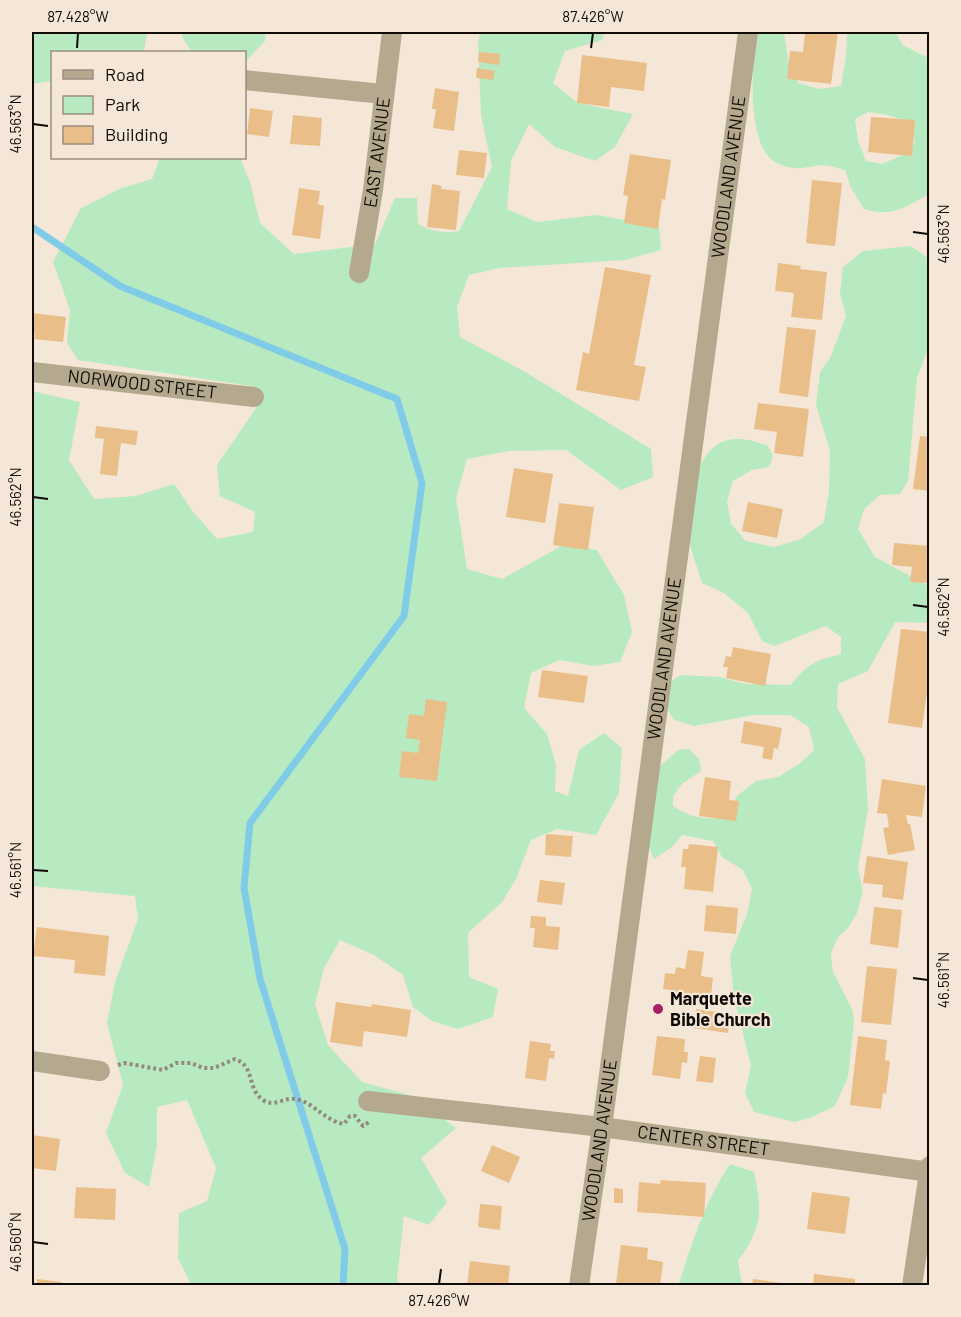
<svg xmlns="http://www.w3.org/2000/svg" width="961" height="1317" viewBox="0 0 961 1317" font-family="Barlow,sans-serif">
<rect width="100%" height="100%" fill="#f5e7d7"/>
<path fill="#b8eac1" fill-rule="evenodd" d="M32,32H147L144,52H52V81L32,84Z
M183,32H266L265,41L246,61L244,52H192L182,37Z
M480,32H605L602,40L565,51L553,83L578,103L633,114L615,147L595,161L555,147L529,124L511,161L507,209L537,222L597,215L659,226L661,250L625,260L499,268L469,275L457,307L460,337L522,370L651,449L653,477L621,490L566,450L509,451L467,459L456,498L467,569L502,579L563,545L597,550L624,595L632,632L620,662L594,666L559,660L531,673L524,708L547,734L556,765L555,791L568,796L579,750L604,733L622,748L619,793L596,835L557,829L531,840L516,879L502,902L468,933L469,977L498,989L493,1017L458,1029L432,1021L413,1007L403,975L374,955L340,940L324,968L315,1004L328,1045L362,1082L413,1096L456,1128L421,1158L447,1202L429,1225L404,1216L397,1279L400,1285H189V1280L178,1258L179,1213L207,1201L216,1168L187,1100L157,1107V1145L149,1187L125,1173L106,1133L123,1085L107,1023L115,982L138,919L135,896L32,886V391L80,402L69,460L94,499L136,496L174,484L194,513L217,539L253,532L255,512L220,496L217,465L263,398L251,386L78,360L67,343L70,310L53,262L81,208L119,189L152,179L160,158H240L250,182L260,223L294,254L375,244L395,198H417L418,224C430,231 444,234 459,231L492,167L481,115L478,44Z
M756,32H784L788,59L798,83L820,89L841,86L846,56L847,32H895L903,45L924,56L929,57V194C906,207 891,218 864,209L851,188L845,170C838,168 829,165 822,165C805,167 795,172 777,163C744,146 753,63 756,32ZM868,112L883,114L904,120L915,141L909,152L882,164L866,161L858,141L855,119Z
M911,246L928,258L929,265L930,344L917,378L908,481L900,494L880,495L864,509L858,529L875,557L929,586V623L895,622L868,671L838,684L837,707L865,759L868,809L858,868L863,891L857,913L848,928L838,937L831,953L833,972L853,1011L854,1022L848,1077L835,1106L812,1117L795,1122L754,1112L745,1093L751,1066L734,998L730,956L747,914L752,889L743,870L722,857L713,841L682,835L672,847L654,859L646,840L658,768L678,750L689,749L699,759L701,771L682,784L673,796V806C691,818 706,821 727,816L737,796L756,781L778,777L799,764L814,750L809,727L790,715H754L694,726L674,720L665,704L670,682L681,675L720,677L745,684L791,685C808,663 815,661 841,654V637L826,626L774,646L762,641L748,613L724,593L702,583C698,569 691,553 689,538C688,528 691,516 692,505C697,456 714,424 768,446L773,456L769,467L752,470L733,481L727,501L731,524L746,541L774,547L801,539L824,522L829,491L830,451L816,405L820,372L830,358L846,316L840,294L843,267L863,251Z
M730,1164L754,1172C762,1211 763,1227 738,1261L742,1285L678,1286C692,1243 705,1201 730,1164Z"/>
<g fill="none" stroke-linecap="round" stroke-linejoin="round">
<path stroke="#80cbe8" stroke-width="7" d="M32,227L120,286L397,399L422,483L404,616L250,823L244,888L260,979L345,1249L343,1286"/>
</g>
<path fill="#e9be89" d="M805,32H838L831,84L787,79L790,51L803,52Z
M479,52L500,54L499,65L478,62Z
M582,55L647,63L644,91L611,87L609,107L577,103Z
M477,68L495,71L493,80L476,78Z
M435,88L459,92L454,131L433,128L436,109H432Z
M250,108L273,111L269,137L247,134Z
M293,115L322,118L320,146L290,144Z
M871,117L915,120L912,156L868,152Z
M459,150L487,153L484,178L456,175Z
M630,154L671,160L665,200L662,199L658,229L624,223L628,196L623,195Z
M812,180L842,183L835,246L806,243Z
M432,184L442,186L441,189L460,191L456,230L427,227Z
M299,188L320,191L318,204L324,206L320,239L292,235Z
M778,263L801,266L800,269L827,272L822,320L791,317L794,293L775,291Z
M605,267L651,275L634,365L646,367L639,401L576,390L583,352L589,354Z
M32,313L66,317L63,342L34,339L35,334L32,333Z
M787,327L816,330L808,397L779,393Z
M758,403L809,409L803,457L774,453L777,432L754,429Z
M96,426L138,431L136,445L121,443L117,476L100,474L104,439L95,438Z
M920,436L930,437V491L913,489Z
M514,468L553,474L545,523L506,517Z
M748,502L783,509L777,538L742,531Z
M559,503L594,507L588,550L553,545Z
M894,543L930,546V583L910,582L912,567L892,565Z
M901,629L930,632V671L922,728L888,723Z
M733,647L771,654L765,686L726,678L728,667H723L726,656L731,657Z
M542,670L588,676L584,703L538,697Z
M426,699L447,702L437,781L399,777L402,751L418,753L420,740L406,738L409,714L424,716Z
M744,721L782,728L778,749L774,748L772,760L762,758L764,747L741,743Z
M705,777L731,781L729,800L739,801L736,821L699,816Z
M882,779L926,786L922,817L906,815L908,824H910L915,850L888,855L883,828L889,827L887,814L877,813Z
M546,834L573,836L571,857L545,855Z
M689,844L718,847L713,892L684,889L686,867H681L683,849H688Z
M867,856L908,862L903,900L882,897L883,885L863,883Z
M540,880L565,883L562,905L537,902Z
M706,905L738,908L736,934L704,931Z
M874,907L902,910L898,948L870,944Z
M531,916L546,917V926L560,927L558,950L533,947L535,928H530Z
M37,927L109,936L105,976L74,973L75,960L33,956Z
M688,950L704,952L701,976L713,978L711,996L697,994L696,999L675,996L676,991L663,989L665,973L675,974L676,967L685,969Z
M867,966L897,969L891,1025L861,1022Z
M336,1002L371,1007L372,1004L411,1010L407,1037L364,1031L362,1047L330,1042Z
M696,1009L730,1014L728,1033L693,1028Z
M657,1036L685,1039L684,1052H688L687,1063L682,1062L680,1079L652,1075Z
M858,1036L887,1040L885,1060L890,1061L886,1094L883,1093L881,1109L850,1105Z
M530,1041L551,1044L550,1051H555L554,1059L549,1058L546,1081L525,1078Z
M700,1056L716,1058L713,1083L696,1081Z
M32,1135L60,1139L56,1171L32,1168Z
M492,1145L520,1157L509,1183L481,1171Z
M661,1180L706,1183L704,1217L637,1212L639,1182L660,1184Z
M76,1187L116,1189L115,1220L74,1218Z
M614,1188L623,1189V1203H614Z
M812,1192L850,1197L845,1234L807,1229Z
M480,1204L502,1206L500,1230L478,1227Z
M621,1245L648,1248L647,1259L663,1262L660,1286L616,1284Z
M470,1261L510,1266L508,1286H467Z
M814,1274L855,1279V1286H813Z
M37,1279L62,1282L61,1286H37Z
M753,1279L787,1284V1286H752Z"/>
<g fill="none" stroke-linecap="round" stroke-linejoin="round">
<path stroke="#93897e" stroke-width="4" stroke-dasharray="3 3" stroke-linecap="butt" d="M118,1065L124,1063L163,1070L176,1063H191L203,1068H214L235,1059C256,1067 246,1088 263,1100C274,1108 284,1097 295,1099C314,1102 323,1120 344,1124L350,1116H355L363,1126L369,1122"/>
<g stroke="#b4a98f" stroke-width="20">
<path d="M244,80L383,94"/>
<path id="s1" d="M359,273L373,190L392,32"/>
<path id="s2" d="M32,372L254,397"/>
<path d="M32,1061L100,1071"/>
<path id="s3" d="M368,1101L602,1127L930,1172"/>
<path id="s4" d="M579,1286L602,1127L748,32"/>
<path d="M912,1286L930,1166"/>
</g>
</g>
<path fill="none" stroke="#100b06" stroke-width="2" d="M77,48L78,33M591,48L593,33M33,124L48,126M913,232L928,234M33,497L48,499M913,605L928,607M33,870L48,871M913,978L928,980M33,1242L48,1244M439,1284L441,1269"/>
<circle fill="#a81f64" stroke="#f5e7d7" stroke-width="2" cx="658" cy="1009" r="6"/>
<g text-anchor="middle" stroke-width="4.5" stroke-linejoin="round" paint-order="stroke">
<g font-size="18" fill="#100b06" stroke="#f5e7d7">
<text dy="6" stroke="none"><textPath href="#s1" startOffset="122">EAST AVENUE</textPath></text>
<text dy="6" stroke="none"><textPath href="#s4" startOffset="1119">WOODLAND AVENUE</textPath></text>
<text dy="6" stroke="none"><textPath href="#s2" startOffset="111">NORWOOD STREET</textPath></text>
<text dy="6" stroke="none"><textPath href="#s4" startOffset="633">WOODLAND AVENUE</textPath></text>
<text dy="6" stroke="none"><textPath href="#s4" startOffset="147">WOODLAND AVENUE</textPath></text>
<text dy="6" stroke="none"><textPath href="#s3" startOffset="338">CENTER STREET</textPath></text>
</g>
<g font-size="18" font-weight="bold" fill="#100b06" stroke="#f5e7d7" text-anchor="start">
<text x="670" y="1005">Marquette<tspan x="670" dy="21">Bible Church</tspan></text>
</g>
</g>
<rect width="961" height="1317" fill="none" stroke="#f5e7d7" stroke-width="66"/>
<rect x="51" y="51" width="195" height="108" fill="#f5e7d7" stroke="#998f83" stroke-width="1.5"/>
<rect x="63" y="70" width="30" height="9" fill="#b4a98f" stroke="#998f83" stroke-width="1.5"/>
<text x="105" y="81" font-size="18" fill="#100b06">Road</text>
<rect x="63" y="96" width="30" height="18" fill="#b8eac1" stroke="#998f83" stroke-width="1.5"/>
<text x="105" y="111" font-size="18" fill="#100b06">Park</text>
<rect x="63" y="126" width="30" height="18" fill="#e9be89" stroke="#998f83" stroke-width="1.5"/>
<text x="105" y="141" font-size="18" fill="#100b06">Building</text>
<rect x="33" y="33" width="895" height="1251" fill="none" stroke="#100b06" stroke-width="2"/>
<g font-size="15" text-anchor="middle" fill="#100b06">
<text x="78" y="22">87.428°W</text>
<text x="593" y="22">87.426°W</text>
<text transform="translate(16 124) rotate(-90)" y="5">46.563°N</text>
<text transform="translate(944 234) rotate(-90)" y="5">46.563°N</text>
<text transform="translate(16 497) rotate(-90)" y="5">46.562°N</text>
<text transform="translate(944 607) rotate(-90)" y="5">46.562°N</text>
<text transform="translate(16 870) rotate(-90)" y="5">46.561°N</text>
<text transform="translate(944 980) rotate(-90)" y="5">46.561°N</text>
<text transform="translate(16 1242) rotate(-90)" y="5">46.560°N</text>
<text x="439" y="1306">87.426°W</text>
</g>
</svg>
